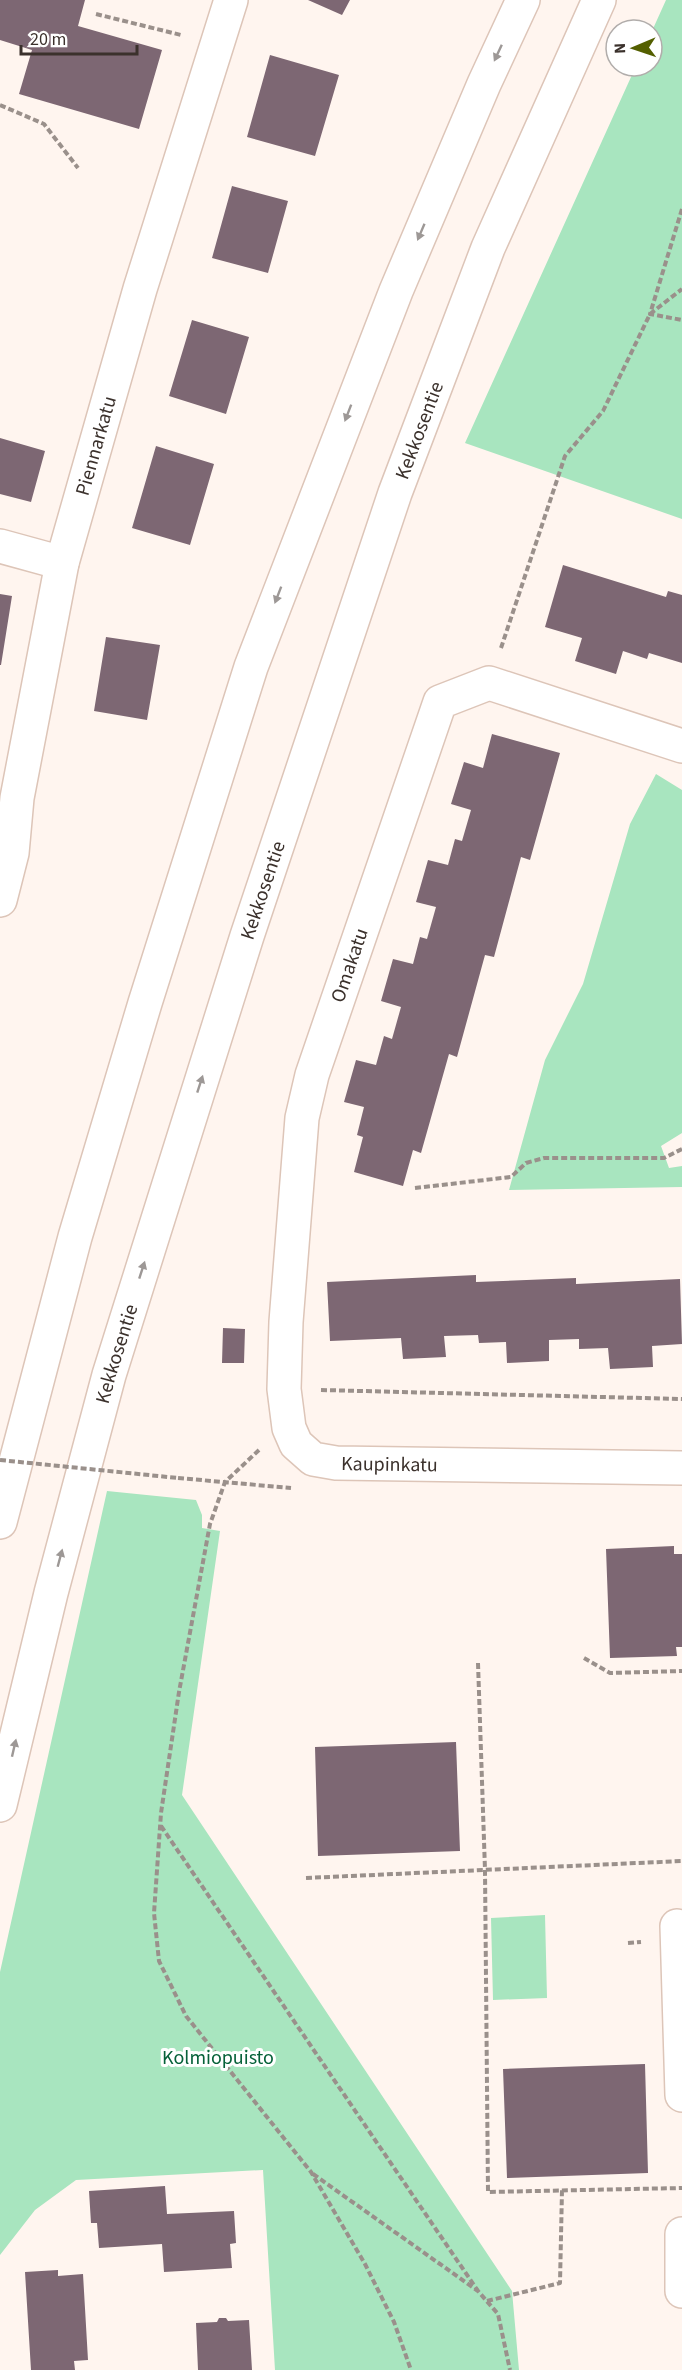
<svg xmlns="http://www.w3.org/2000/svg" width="682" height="2370" viewBox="0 0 682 2370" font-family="'Source Sans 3',sans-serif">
<rect width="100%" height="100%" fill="#fff5ef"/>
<path fill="#a8e5bf" d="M666,0H682V519L465,443L636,66H652V31Z
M656,774L682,790V1133L661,1146L669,1168L682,1166V1187L509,1190L545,1060L583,984L630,824Z
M107,1491L196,1500L202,1515V1528L220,1531L182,1795L512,2291L519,2370H275L263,2170L76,2180L35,2210L0,2255V1972Z
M545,1915L547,1998L493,2000L491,1918Z"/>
<path fill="#7d6773" d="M0,0H85L78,26L162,50L139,129L19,94L32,50L0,40Z
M308,0H350L342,15Z
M270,55L339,75L315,156L247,137Z
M232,186L288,201L268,273L212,258Z
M192,320L249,337L226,414L169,396Z
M0,438L45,451L31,502L0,494Z
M156,446L214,464L190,545L132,528Z
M563,565L666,597L668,591L682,595V663L649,653L647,659L623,651L616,674L575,661L582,638L545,627Z
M0,594L12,596L1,665H0Z
M106,637L160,645L147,720L94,711Z
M492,734L560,753L530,860L521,857L494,957L485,955L457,1057L449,1054L421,1153L413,1150L403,1186L354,1172L363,1137L357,1135L364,1107L344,1102L356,1060L376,1065L384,1036L392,1039L401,1007L381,1001L393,959L413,964L420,937L427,939L436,907L416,902L428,860L448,865L455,839L462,841L471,810L451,804L464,762L483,768Z
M476,1275V1282L576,1278V1284L680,1279L682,1344L652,1346L653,1367L610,1369L608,1348L579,1349V1339L549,1340V1361L507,1363L506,1342L479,1343L478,1335L444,1336L446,1357L403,1359L401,1338L330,1341L327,1282Z
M223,1328L245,1329L244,1363H222Z
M674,1546V1554H682V1647H676L677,1656L610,1658L606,1549Z
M456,1742L460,1851L318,1856L315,1747Z
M645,2064L648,2173L507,2178L503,2069Z
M165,2186L167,2214L234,2211L236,2243L230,2244L232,2268L164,2272L162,2244L99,2248L97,2223H91L89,2191Z
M58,2270V2276L83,2274L88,2360L74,2361L75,2370H31L25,2272Z
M219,2318H226L228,2321L249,2320L252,2370H198L196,2323L217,2322Z"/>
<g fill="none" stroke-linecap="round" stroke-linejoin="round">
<defs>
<g id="minor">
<path d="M0,546L62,563"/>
<path id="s1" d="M682,746L489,683L440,702L312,1075L302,1118L286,1322L284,1389L289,1428L296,1444L313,1459L336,1463L682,1468"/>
<path id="s2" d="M0,900L12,853L17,798L62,563L140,289L231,0"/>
<path d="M677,1926L682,2095"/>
<path d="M682,2234V2291"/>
</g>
<g id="highway">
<path d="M0,1522L75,1237L145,1003L251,667L396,291L484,84L523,0"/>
<path id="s3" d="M0,1805L51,1593L109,1375L247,936L395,493L488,248L599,0"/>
</g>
</defs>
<use href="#minor" stroke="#ddc5b8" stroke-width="36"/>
<use href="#highway" stroke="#ddc5b8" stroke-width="36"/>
<path stroke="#9a908b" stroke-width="4" stroke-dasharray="6 3" stroke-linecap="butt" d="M96,14L181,35
M0,105L44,124L78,168
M682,209L650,314L682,320
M501,648L565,456L603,411L650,314L682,289
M415,1188L511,1177L526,1163L544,1158H664L682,1149
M321,1390L682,1399
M259,1450L225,1482L210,1524L179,1692L161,1813L154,1913L159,1961L186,2016L311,2172L365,2264L394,2322L411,2370
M178,1478L291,1488
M584,1658L610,1673L682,1671
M478,1663L485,1870L488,2192L682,2188
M161,1826L478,2291
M306,1878L682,1861
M628,1943L641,1942
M313,2174L478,2291L498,2314L510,2370
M487,2301L560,2283L562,2190"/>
<use href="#minor" stroke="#fff" stroke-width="33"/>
<use href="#highway" stroke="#fff" stroke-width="33"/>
<path stroke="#9a908b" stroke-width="4" stroke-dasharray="6 3" stroke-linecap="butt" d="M0,1460L178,1478"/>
</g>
<defs><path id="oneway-solid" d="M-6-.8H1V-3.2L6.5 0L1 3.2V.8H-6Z" transform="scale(1.5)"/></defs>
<g fill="#9d9896">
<use href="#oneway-solid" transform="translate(498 53) rotate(115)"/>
<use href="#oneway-solid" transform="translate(421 232) rotate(113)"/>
<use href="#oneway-solid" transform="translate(348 413) rotate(111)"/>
<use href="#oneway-solid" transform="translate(278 595) rotate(111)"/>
<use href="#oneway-solid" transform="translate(200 1084) rotate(-72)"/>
<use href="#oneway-solid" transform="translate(142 1270) rotate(-72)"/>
<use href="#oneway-solid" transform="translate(60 1558) rotate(-75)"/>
<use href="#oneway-solid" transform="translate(14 1748) rotate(-77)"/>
</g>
<g text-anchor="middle" stroke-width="6" stroke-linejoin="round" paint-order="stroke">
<g font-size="20" fill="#3b312c" stroke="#fff">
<text dy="7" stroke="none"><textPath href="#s3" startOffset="1438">Kekkosentie</textPath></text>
<text dy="7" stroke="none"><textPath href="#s2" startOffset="465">Piennarkatu</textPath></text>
<text dy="7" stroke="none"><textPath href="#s3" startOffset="952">Kekkosentie</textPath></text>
<text transform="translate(349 965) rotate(-71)" y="7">Omakatu</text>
<text dy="7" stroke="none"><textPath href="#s3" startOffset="466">Kekkosentie</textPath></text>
<text dy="7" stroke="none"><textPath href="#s1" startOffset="1122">Kaupinkatu</textPath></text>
</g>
<g font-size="20" fill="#066139" stroke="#fff">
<text x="218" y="2064">Kolmiopuisto</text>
</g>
</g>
<g transform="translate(634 48) rotate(268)"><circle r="28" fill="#ffffff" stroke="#b1adab" stroke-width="1.5"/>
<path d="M0-4.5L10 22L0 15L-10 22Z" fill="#545f00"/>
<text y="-9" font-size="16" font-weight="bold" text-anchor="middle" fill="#3b312c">N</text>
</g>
<path d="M21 45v9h116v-9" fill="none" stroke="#3b312c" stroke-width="3"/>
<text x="30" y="45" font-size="18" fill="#3b312c" stroke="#ffffff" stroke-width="4.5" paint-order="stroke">20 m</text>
</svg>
